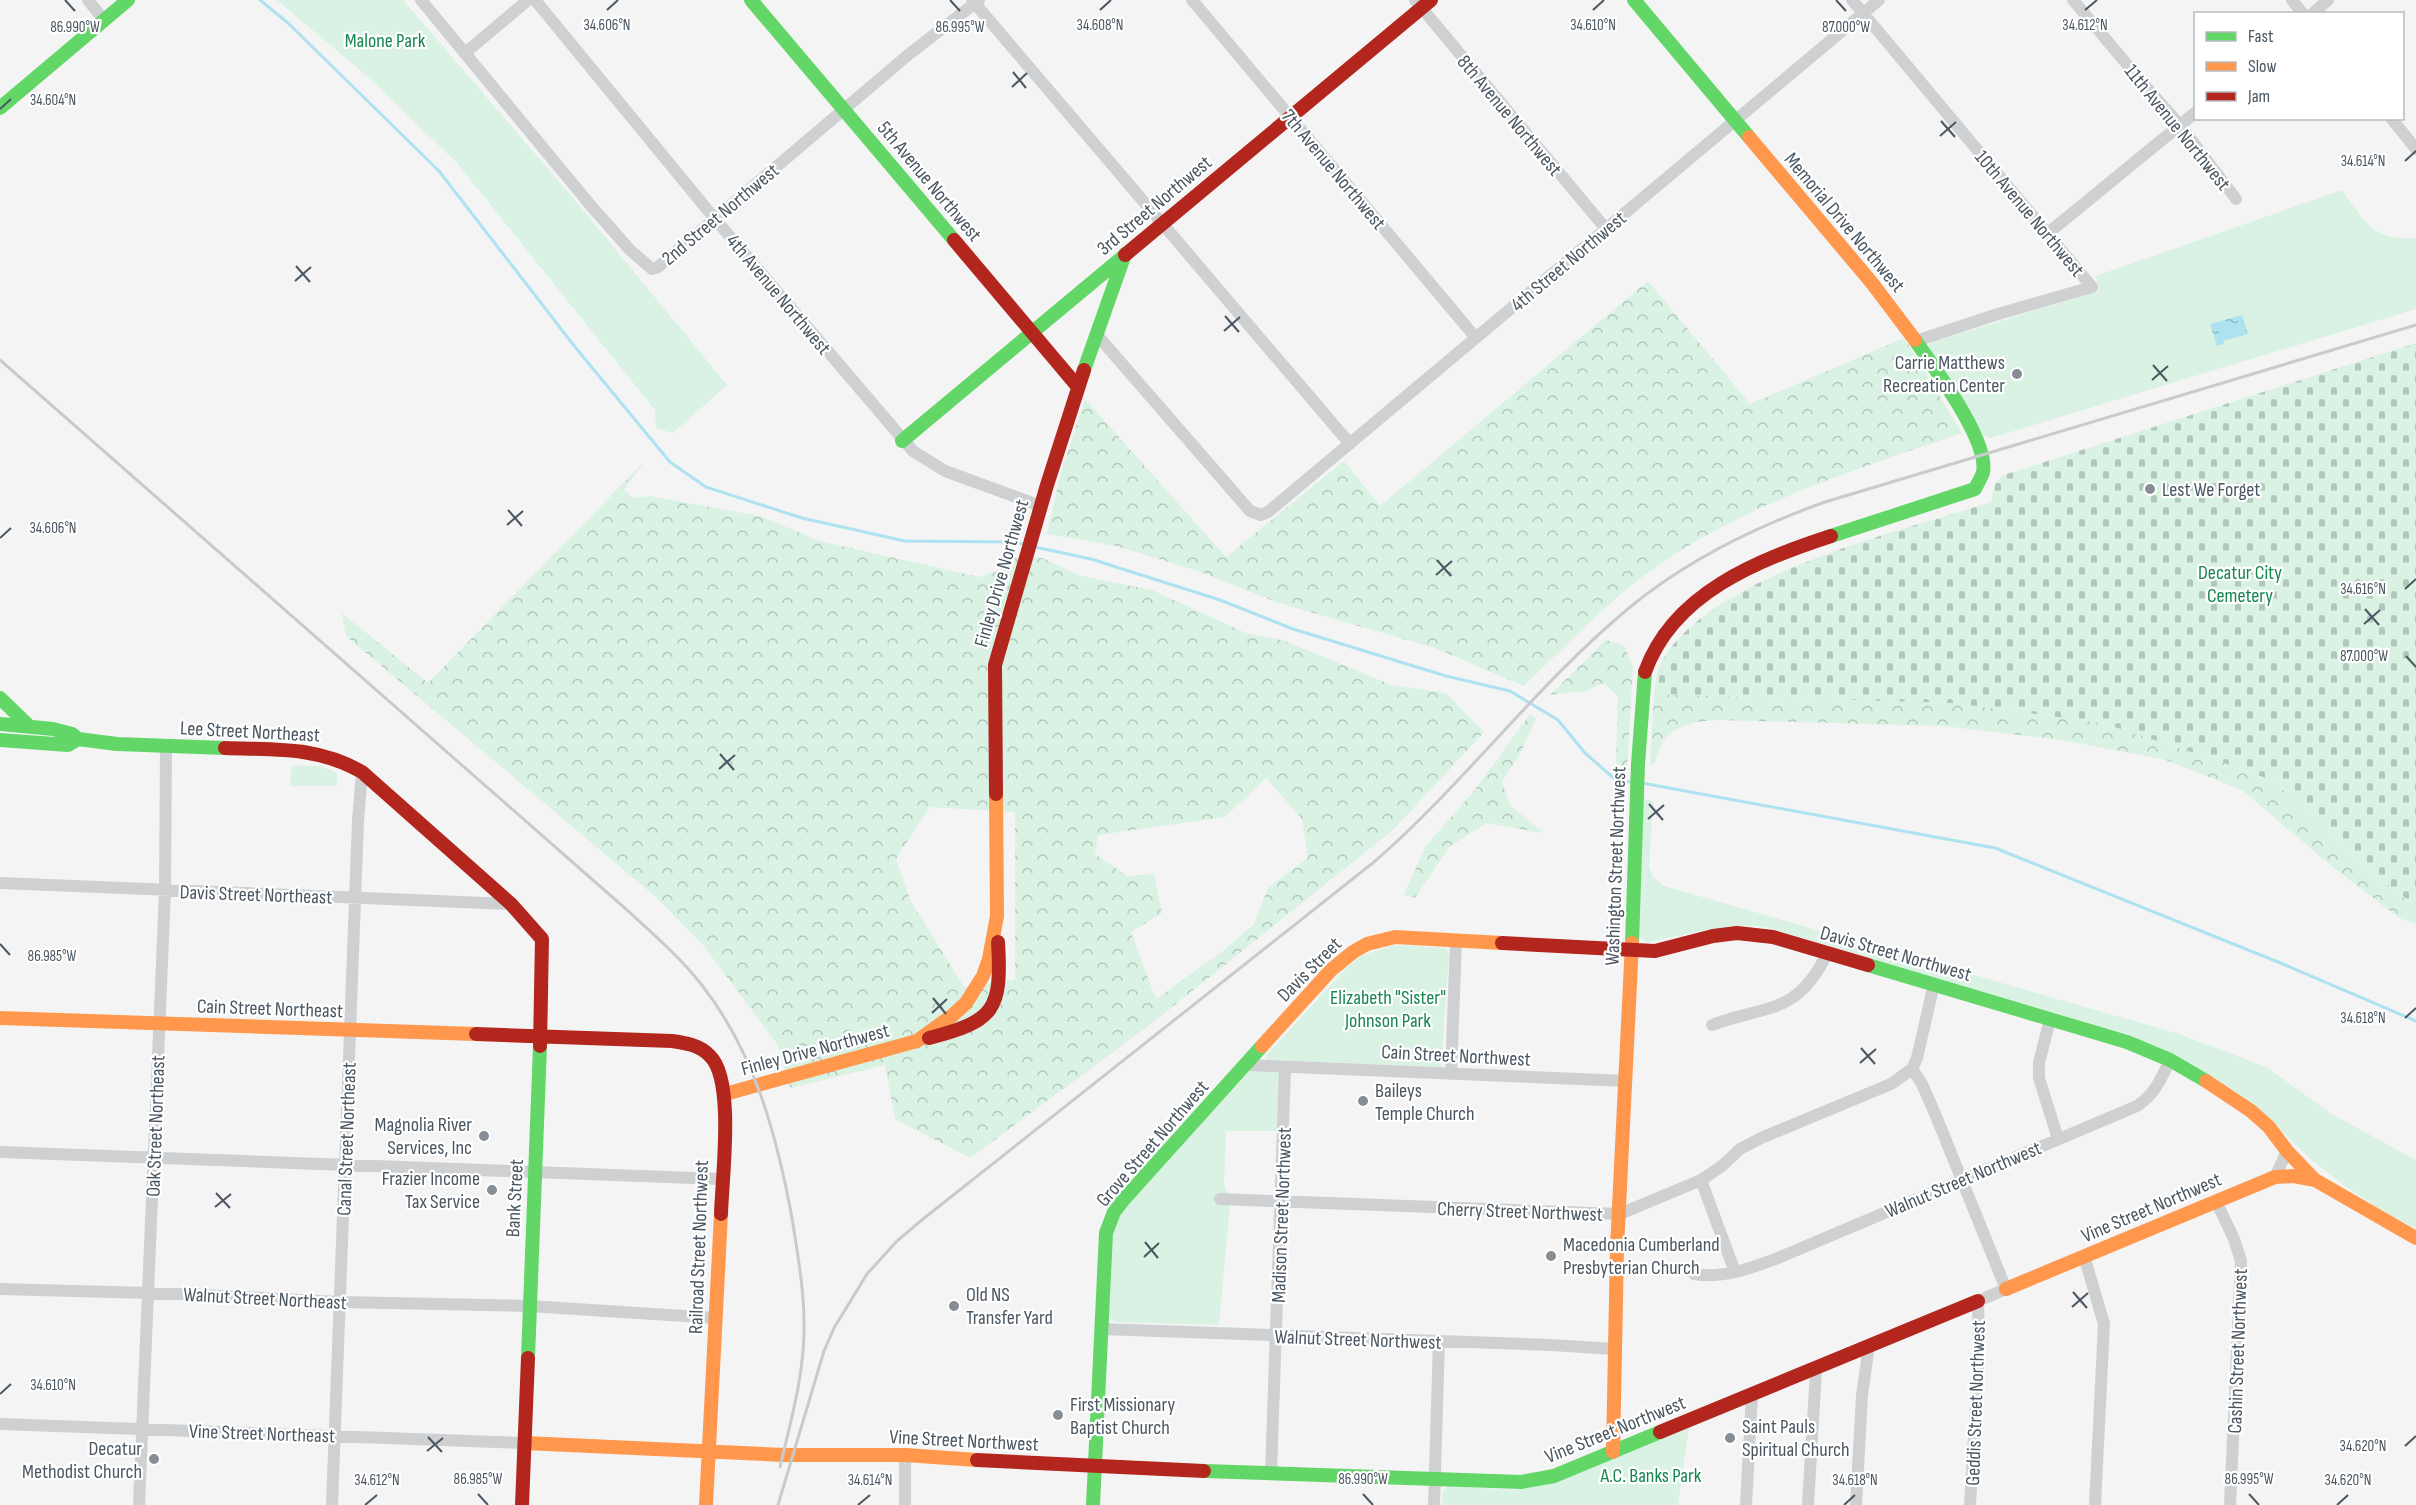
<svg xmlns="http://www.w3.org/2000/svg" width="2416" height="1505" viewBox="0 0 2416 1505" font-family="'Sofia Sans Condensed',sans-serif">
<defs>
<pattern id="forest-crowns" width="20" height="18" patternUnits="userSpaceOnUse" patternTransform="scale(1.5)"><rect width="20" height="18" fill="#d9f2e3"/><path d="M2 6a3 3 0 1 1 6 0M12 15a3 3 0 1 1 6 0" fill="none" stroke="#b2c7bb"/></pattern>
<pattern id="cemetery-stones" width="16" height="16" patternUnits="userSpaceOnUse" patternTransform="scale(1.5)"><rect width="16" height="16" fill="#d9f2e3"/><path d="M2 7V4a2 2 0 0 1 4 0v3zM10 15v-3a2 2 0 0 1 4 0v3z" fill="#b2c7bb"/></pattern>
<pattern id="water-ripples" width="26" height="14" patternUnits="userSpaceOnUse" patternTransform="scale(1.5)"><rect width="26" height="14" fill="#aee2f0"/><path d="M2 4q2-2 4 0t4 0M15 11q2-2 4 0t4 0" fill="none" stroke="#90bac6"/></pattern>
</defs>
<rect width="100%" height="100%" fill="#f4f4f4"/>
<path fill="url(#forest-crowns)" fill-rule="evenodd" d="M1648,281L1750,404L1904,338L1962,433C1860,468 1753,501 1663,562C1611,597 1569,643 1524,686L1435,648L1279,603L1198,571L1116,546L1047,534L1060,476L1085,399L1226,557L1344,461L1380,506Z
M643,463L624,490L633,498L650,496L759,516L820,541L979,577L998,571L1009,557L1042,558L1078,575L1152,590L1246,633L1282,640L1392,685L1446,693L1484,732L1394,829L1151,1024L970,1158L895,1119L885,1065L790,1088L777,1044L703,945L657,898L346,636L342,613L428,683ZM1266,778L1302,819L1308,858L1268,888L1254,924L1223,951L1156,999L1131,932L1162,913L1154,874L1127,876L1095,854L1098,835L1225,817ZM930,807L1015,812V980L964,987L910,900L896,859Z
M1606,640L1624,645L1633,667L1627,768L1616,763L1618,696L1604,683L1585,691L1550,695Z
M1654,694L1953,703L2102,723L2207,757L2274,781L2350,856L2407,900L2416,902V924L2399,918L2324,860L2242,790L2166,760L2062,740L1943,726L1719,720C1699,721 1677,723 1663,741C1657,749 1659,761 1650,765Z
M1530,714L1536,718L1521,752L1502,782L1510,805L1543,833L1486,823L1449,847L1415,898L1404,895L1425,847L1473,792Z"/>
<path fill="url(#cemetery-stones)" d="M2416,343V902L2408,900L2350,856L2274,781L2207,757L2102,723L1953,703L1654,694C1656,685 1656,672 1661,663C1709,575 1899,532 1991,502L1995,483L2004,475Z"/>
<path fill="#d9f2e3" d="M277,0H403L573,198L727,385L673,433L656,428L655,410L457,163L367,76Z
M2342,190C2366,223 2371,240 2416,238V309L1991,438L1983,435L1929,348V343L2099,291L2096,276Z
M292,765L321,766L337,773V786H290Z
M1644,799L1653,801L1649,867L1653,877L1664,886L2179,1034L2266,1067L2335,1116L2416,1160V1229L2384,1212L2345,1186L2314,1162L2268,1118L2130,1035L1766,927C1721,922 1690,935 1646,942L1638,936Z
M1394,945L1446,948L1449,956L1441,1067L1268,1060L1266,1056L1345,969L1361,956Z
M1250,1071L1279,1072L1277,1131H1226L1224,1183L1230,1205L1219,1325L1115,1322L1107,1316L1111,1236L1119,1212Z
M1689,1427L1678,1505H1442L1443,1492L1447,1486L1514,1490Z"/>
<path fill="url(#water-ripples)" d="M2242,315L2248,334L2223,341L2224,344L2217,346L2210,324Z"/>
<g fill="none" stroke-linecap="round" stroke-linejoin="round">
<path stroke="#aee2f0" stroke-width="3" d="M260,0L288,23L439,171L575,347L670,462L706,487L802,518L905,541L1014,542L1023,544
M1035,547L1091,559L1220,600L1293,629L1446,676L1510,691L1558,720L1585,753L1617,781L1633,782
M1642,783L1995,848L2283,964L2416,1021"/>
<path stroke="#ced0d2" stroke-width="12" d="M88,0L104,20
M421,0L592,207L630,250L652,269L658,267L908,55L979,0
M535,0L715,219L913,451L945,471L1041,506
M972,0L1350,444
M1192,0L1476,338
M1415,0L1606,229
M1852,0L2092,287L1998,314L1916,341
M2073,0L2146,87L2180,125L2236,199
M2292,0L2303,14
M2312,14L2328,0
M465,53L528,0
M2391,118L2416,149
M2047,234L2196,112
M1097,335L1250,511L1261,515L1268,512L1879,0
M0,883L511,904
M2050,1019L2039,1063V1078L2058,1139
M1712,1025C1768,1004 1796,1016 1827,954
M1246,1065L1625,1081
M1912,1069L1922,1084L1936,1116L2006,1289L1978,1301L1979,1351L1970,1505
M1451,1074L1456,942
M0,1152L720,1179
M2275,1177L2287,1151
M1701,1180L1735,1272
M1220,1199L1620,1214L1701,1180L1722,1166L1740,1149L1761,1138L1891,1084L1912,1069L1917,1058L1934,984
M2216,1201L2234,1239L2241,1261L2230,1505
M2084,1256L2104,1324L2095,1505
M1694,1274C1723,1279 1751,1268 1778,1258L2137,1106C2155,1094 2161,1079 2170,1060
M0,1289L185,1294L340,1302L529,1306L716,1318
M1101,1329L1551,1345L1615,1349
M0,1424L525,1443
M905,1455V1505
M1271,1473L1285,1068
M139,1505L165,891L166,746
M332,1505L358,821L362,772
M1434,1505L1439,1341
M1746,1505L1752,1395
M1808,1505L1816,1369
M1856,1505L1862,1395L1869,1346"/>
<path stroke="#63d668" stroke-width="14" d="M751,0L954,240
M1634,0L1749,137
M0,108L128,0
M1084,370L1125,254
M902,441L1125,255
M1831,536L1975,489C1977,484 1982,477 1983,472C1989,440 1934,368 1915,340
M0,698L29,726
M0,724L53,729L72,734L78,739L117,744L225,748
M0,740L68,745L78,739
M1632,943L1638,764L1645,672
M1868,965L2127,1042L2170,1060L2206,1081
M528,1358L540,1046
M1204,1471L1521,1482L1554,1476L1660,1432
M1093,1505L1106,1233L1114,1212L1125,1198L1262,1046"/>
<path stroke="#ff974d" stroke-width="14" d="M1749,137L1872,283L1915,340
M0,1018L476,1034
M1262,1046L1331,970L1353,952L1367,944L1395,937L1502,943
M2206,1081L2251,1111L2269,1127L2287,1151L2315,1180L2416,1238
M725,1094L917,1041L953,1015L966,1003L983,976L989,959L997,916L996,794
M2006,1289L2275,1177L2294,1176L2315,1180
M525,1443L785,1455H905L977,1460
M1613,1452L1617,1248L1632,943
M706,1505L721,1214"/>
<path stroke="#b3261e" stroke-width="14" d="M954,240L1078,387
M1125,255L1431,0
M1645,672C1673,593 1758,560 1831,536
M225,748C276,750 316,746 362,772L511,904L542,939L540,1046
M996,794L995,665L1047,485L1084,370
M1502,943L1655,951L1713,936L1737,933L1773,937L1868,965
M476,1034L672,1041C686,1043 700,1045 710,1056C735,1080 722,1178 721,1214
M929,1038C995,1021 1002,1010 998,942
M1660,1432L1978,1301
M977,1460L1204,1471
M522,1505L528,1358"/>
<path stroke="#c9cacc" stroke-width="3" d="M0,360L627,910C652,933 679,956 701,984C755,1052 778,1139 793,1224C798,1257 804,1290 804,1323C805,1372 791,1420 780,1467
M778,1505L824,1351L834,1328L867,1274L897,1241L923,1219L1374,862C1465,783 1536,685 1629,608C1687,560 1755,527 1825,502L2416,325"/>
</g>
<path fill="none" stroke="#4a5661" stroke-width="2" d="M65,0L75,11M950,0L960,11M1836,0L1846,11M607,10L618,0M1100,10L1111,0M1593,10L1604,0M2085,10L2097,0M1013,72L1026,88M1012,87L1027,73M0,109L11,99M1941,121L1955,137M1940,136L1956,122M2405,161L2416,151M296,266L310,282M295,281L311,267M1225,316L1239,332M1224,331L1240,317M2153,365L2167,381M2152,380L2168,366M508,510L522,526M507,525L523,511M0,538L11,528M1437,560L1451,576M1436,575L1452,561M2405,589L2416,579M2365,609L2379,625M2364,624L2380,610M2406,656L2416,667M720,754L734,770M719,769L735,755M1649,804L1663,820M1648,819L1664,805M0,944L10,955M933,998L946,1014M932,1013L947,999M2405,1018L2416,1008M1861,1048L1875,1064M1860,1063L1876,1049M216,1193L230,1208M215,1207L231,1194M1145,1242L1158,1258M1144,1257L1159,1243M2073,1292L2087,1308M2072,1307L2088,1293M0,1394L11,1384M428,1437L442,1452M2405,1446L2416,1436M427,1451L443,1438M478,1494L488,1505M1363,1494L1373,1505M2249,1494L2259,1505M365,1505L377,1495M858,1505L870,1495M1844,1505L1855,1495M2337,1505L2348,1495"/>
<g fill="#868d94" stroke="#fff" stroke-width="2">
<circle cx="2017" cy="374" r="6"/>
<circle cx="2150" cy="489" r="6"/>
<circle cx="1363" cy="1101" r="6"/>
<circle cx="484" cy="1136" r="6"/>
<circle cx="492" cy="1190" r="6"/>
<circle cx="1551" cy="1256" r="6"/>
<circle cx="954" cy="1306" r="6"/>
<circle cx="1058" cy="1415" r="6"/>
<circle cx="1730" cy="1438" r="6"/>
<circle cx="154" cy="1459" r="6"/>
</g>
<g text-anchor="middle" stroke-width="4.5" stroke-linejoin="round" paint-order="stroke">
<g font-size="20" fill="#17864f" stroke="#fff">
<text x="385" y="47">Malone Park</text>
<text x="2240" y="579">Decatur City<tspan x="2240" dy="23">Cemetery</tspan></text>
<text x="1388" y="1004">Elizabeth "Sister"<tspan x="1388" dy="23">Johnson Park</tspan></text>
<text x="1651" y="1482">A.C. Banks Park</text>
</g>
<g font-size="20" fill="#4a5661" stroke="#fff">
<text transform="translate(1510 115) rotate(50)" y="7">8th Avenue Northwest</text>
<text transform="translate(2178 127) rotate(51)" y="7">11th Avenue Northwest</text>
<text transform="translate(1334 169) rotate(50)" y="7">7th Avenue Northwest</text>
<text transform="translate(930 181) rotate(50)" y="7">5th Avenue Northwest</text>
<text transform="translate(1154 205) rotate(-40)" y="7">3rd Street Northwest</text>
<text transform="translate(2030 213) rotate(50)" y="7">10th Avenue Northwest</text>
<text transform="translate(720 214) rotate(-40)" y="7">2nd Street Northwest</text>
<text transform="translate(1845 222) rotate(50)" y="7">Memorial Drive Northwest</text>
<text transform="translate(1568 261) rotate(-40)" y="7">4th Street Northwest</text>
<text transform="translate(779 294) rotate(50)" y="7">4th Avenue Northwest</text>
<text transform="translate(1001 573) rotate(-74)" y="7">Finley Drive Northwest</text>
<text transform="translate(250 731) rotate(3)" y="7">Lee Street Northeast</text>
<text transform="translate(1615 866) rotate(-88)" y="7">Washington Street Northwest</text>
<text transform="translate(256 894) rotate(2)" y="7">Davis Street Northeast</text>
<text transform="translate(1896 953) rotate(16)" y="7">Davis Street Northwest</text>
<text transform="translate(1309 969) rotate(-45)" y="7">Davis Street</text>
<text transform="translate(270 1008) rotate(2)" y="7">Cain Street Northeast</text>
<text transform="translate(815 1049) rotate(-15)" y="7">Finley Drive Northwest</text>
<text transform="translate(1456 1055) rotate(3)" y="7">Cain Street Northwest</text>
<text transform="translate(155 1126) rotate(-88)" y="7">Oak Street Northeast</text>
<text transform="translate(346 1139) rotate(-88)" y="7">Canal Street Northeast</text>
<text transform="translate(1152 1143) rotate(-49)" y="7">Grove Street Northwest</text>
<text transform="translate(1963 1179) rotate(-23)" y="7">Walnut Street Northwest</text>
<text transform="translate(514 1198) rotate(-87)" y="7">Bank Street</text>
<text transform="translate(2151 1207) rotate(-23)" y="7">Vine Street Northwest</text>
<text transform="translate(1520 1211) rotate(2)" y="7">Cherry Street Northwest</text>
<text transform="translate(1281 1215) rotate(-88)" y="7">Madison Street Northwest</text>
<text transform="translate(698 1247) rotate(-88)" y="7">Railroad Street Northwest</text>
<text transform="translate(265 1298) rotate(3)" y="7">Walnut Street Northeast</text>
<text transform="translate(1358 1339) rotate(2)" y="7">Walnut Street Northwest</text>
<text transform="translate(2237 1351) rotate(-88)" y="7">Cashin Street Northwest</text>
<text transform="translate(1975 1403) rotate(-88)" y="7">Geddis Street Northwest</text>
<text transform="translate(1615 1429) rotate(-22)" y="7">Vine Street Northwest</text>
<text transform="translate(262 1433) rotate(2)" y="7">Vine Street Northeast</text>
<text transform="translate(964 1440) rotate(3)" y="7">Vine Street Northwest</text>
</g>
<g font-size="20" fill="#4a5661" stroke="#fff" text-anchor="start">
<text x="2005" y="369" text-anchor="end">Carrie Matthews<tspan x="2005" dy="23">Recreation Center</tspan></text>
<text x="2162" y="496">Lest We Forget</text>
<text x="1375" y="1097">Baileys<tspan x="1375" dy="23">Temple Church</tspan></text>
<text x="472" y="1131" text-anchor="end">Magnolia River<tspan x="472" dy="23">Services, Inc</tspan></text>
<text x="480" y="1185" text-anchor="end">Frazier Income<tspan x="480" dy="23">Tax Service</tspan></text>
<text x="1563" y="1251">Macedonia Cumberland<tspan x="1563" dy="23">Presbyterian Church</tspan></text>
<text x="966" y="1301">Old NS<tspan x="966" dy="23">Transfer Yard</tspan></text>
<text x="1070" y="1411">First Missionary<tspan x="1070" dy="23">Baptist Church</tspan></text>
<text x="1742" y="1433">Saint Pauls<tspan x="1742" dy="23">Spiritual Church</tspan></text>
<text x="142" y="1455" text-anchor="end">Decatur<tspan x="142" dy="23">Methodist Church</tspan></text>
</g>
</g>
<g font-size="15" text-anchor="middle" fill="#4a5661" stroke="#fff" stroke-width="4.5" stroke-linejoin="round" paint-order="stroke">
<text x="607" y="30">34.606°N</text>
<text x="1100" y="30">34.608°N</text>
<text x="1593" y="30">34.610°N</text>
<text x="2085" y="30">34.612°N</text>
<text x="75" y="32">86.990°W</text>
<text x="960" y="32">86.995°W</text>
<text x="1846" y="32">87.000°W</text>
<text x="53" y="105">34.604°N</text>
<text x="2363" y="166">34.614°N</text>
<text x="53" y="533">34.606°N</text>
<text x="2363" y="594">34.616°N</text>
<text x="2364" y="661">87.000°W</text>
<text x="52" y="961">86.985°W</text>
<text x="2363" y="1023">34.618°N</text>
<text x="53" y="1390">34.610°N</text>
<text x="2363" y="1451">34.620°N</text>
<text x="478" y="1484">86.985°W</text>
<text x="1363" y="1484">86.990°W</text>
<text x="2249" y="1484">86.995°W</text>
<text x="377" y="1485">34.612°N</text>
<text x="870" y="1485">34.614°N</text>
<text x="1855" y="1485">34.618°N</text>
<text x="2348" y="1485">34.620°N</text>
</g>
<rect x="2194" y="12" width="210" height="108" fill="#ffffff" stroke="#b7bbc0" stroke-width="1.5"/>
<rect x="2206" y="32" width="30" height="9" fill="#63d668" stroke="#b7bbc0" stroke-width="1.5"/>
<text x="2248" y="42" font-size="18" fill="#4a5661">Fast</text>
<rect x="2206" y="62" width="30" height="9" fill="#ff974d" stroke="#b7bbc0" stroke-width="1.5"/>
<text x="2248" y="72" font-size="18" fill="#4a5661">Slow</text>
<rect x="2206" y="92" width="30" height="9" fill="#b3261e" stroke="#b7bbc0" stroke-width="1.5"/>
<text x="2248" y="102" font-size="18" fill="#4a5661">Jam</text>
</svg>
